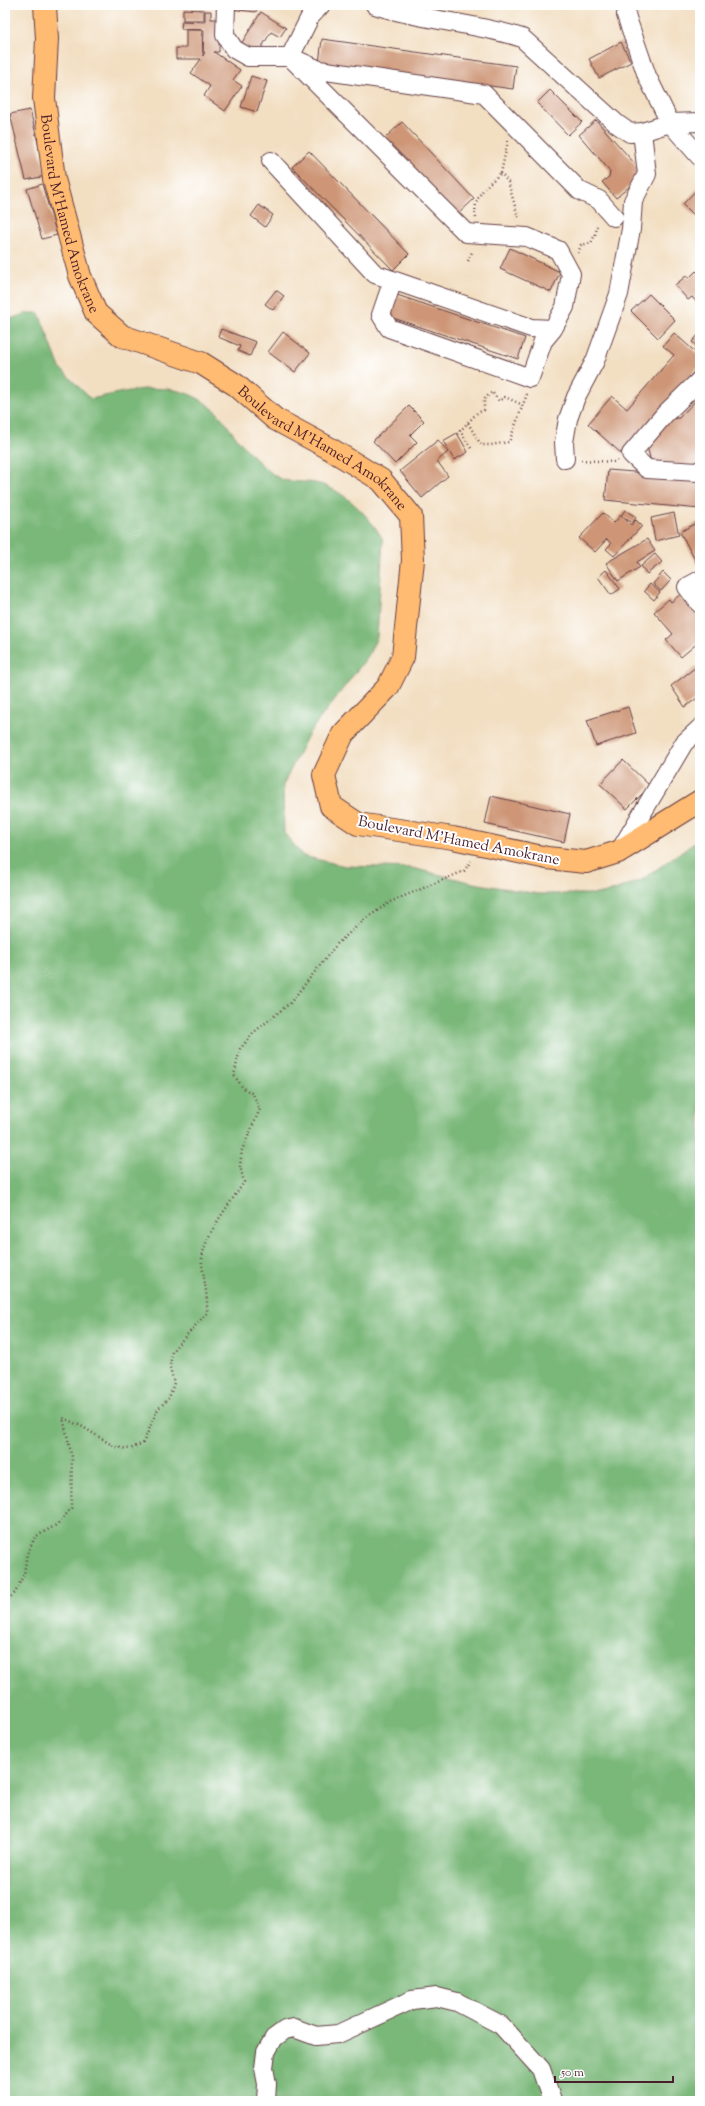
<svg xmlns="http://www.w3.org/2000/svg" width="705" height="2106" viewBox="0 0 705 2106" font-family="'Sorts Mill Goudy',serif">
<rect width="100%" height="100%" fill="#fff"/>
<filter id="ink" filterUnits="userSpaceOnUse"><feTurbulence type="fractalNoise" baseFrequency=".025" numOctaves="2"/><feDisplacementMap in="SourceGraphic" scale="8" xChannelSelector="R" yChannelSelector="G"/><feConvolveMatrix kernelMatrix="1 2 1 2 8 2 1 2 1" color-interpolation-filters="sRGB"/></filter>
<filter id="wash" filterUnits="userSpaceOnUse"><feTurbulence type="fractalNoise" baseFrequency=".012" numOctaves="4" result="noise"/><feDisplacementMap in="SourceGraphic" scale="16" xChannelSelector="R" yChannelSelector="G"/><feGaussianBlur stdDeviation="0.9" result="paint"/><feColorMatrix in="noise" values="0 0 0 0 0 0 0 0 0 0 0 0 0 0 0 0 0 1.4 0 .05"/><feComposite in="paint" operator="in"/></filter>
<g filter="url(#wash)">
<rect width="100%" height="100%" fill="#f2dec1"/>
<path fill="#7ab879" stroke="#626c52" d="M27,313H39L60,368L91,399C134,390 175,377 212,408C221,415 228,427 235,436C246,449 263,469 279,478C288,483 304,481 315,483C342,488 370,516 383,540L377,637L368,656L309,733L283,785L284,833L303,856L345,866L412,868L473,883L538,894H603L642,880L700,838V2101H5V321Z"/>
<g id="blocks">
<path fill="#ce9677" d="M230,5H257L256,12L230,9Z
M183,9L204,10V20H183Z
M205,11H211V19H220L219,52H214L240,70L233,80L242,86L225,111L204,96L210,86L191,73L201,59H176V48H186V30H202L203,56L205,52H203L204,30L181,29L182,21L205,22Z
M261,12L286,28L280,37L271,32L257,55L241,44Z
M322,39L516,66L513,89L319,63Z
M621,42L631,62L599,78L589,59Z
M251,76L267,81L257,112L241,107Z
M550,90L582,122L568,135L537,103Z
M30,110L46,176L26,180L10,114Z
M596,120L644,174L616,198L602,182L609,177L610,171L579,135Z
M402,122L474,199L456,216L384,139Z
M309,151L409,254L393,270L292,167Z
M42,184L57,235L42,239L27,189Z
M700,186V210L695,216L683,204Z
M259,205L273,215L265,227L251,216Z
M510,248L560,272L551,292L500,269Z
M696,271L700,275V306L692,297L688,300L675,285L686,276L689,278Z
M276,290L284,296L273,310L265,304Z
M649,294L675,320L658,338L631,311Z
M397,295L525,338L518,359L390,317Z
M221,329L256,342L250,356L238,351L240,346L218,337Z
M283,332L310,353L295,372L268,352Z
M674,333L700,356V365L622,454L588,424L612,396L627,409L674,355L663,346Z
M700,333V348L692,342Z
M700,396V462L696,467L651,462L646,442L669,419L679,418Z
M409,406L424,421L410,435L417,442L395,464L373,441Z
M457,433L468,452L454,460L443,441Z
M438,440L448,452L437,461L448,476L422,498L400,471Z
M608,470L698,477L697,486H700V509L605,500Z
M625,510L636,517L633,523L621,516Z
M603,513L614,523L621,515L631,525L636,520L642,526L614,556L606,549L611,544L607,539L595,552L579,538Z
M674,513L679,535L655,541L651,518Z
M698,522L700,526V569L680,532Z
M647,539L655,551L637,562L640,567L618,581L606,563Z
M655,554L662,562L647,574L641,566Z
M606,570L620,589L611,595L598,577Z
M663,572L671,580L661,591L653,584Z
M650,584L660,592L654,600L644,591Z
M682,593L700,613V641L681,657L666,640L673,634L654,612L669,599L671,602Z
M700,664V696L685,707L671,686Z
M628,707L636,733L596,746L587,720Z
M623,760L650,786L627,809L600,784Z
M491,796L570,814L564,842L485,824Z"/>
</g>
</g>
<g filter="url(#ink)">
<use href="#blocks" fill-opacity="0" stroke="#633c42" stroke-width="1"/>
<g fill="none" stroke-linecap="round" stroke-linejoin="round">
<defs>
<path id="minor" d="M226,5L225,35L234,49L248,57H290L319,70L484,94L580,191L599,200L614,217
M375,5C422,21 474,22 522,38L617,124L630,133L642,132L670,123L700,122
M627,5L626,15L647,76L670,123L700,157
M271,161L375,274L531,328L553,329L565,307L571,274L558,250L527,237L466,233L290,57L310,17L321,5
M393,280L381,315L389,328L530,378L543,341L553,329
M700,380L665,414L631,454L647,469L698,472L700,470
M565,459L564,442L568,419L576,397L595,361L619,294L631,229L633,201L647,174L642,132
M700,580L687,587L700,604
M619,852L684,743L700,728
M266,2101L267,2084L264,2068L266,2052L274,2038L285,2030L294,2028L316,2036L338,2034L412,2000L437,1997L457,2002L501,2025L541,2069L552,2101"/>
<g id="major">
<path id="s1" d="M45,5L47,39L44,98L54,179L80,276L96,313L122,336L201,363L236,385L275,419L327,447L381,480L411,516L413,560L403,657L388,687L343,734L324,775L331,806L358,824L453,838L547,858L586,862L618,852L700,801"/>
</g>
</defs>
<use href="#minor" stroke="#633c42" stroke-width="20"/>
<use href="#major" stroke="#633c42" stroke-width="24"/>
<path stroke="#633c42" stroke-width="2.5" stroke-dasharray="1 3" stroke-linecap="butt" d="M508,141L501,173L508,182L519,220
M476,218C472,197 486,186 501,173
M578,253L581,245L591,243L596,233L597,224
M468,261L473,250
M468,423L481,445H491L509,442L527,394
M471,448L460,431L477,413L484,410V399L492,392L499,401L505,397L523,405
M581,460L613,462L617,460
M5,1602L15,1593L24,1574L27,1554L35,1537L58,1524L71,1508L72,1457L63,1418L83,1427L115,1447L130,1449L143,1443L158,1409L169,1398L174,1383L170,1367L172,1351L207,1313C208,1296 204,1280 202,1264C200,1239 231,1203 244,1182L240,1166L242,1150L260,1109L253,1094L243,1088L234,1075L240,1049L253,1033L290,1003L337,944L365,919L390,902L464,871L471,861"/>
<use href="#minor" stroke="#fff" stroke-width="18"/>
<use href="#major" stroke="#ffbb71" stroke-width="22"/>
</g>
</g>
<g text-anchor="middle" stroke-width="4" stroke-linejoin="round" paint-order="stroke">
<g font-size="15" fill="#4a1f2b" stroke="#fff">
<text dy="5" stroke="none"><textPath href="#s1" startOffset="212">Boulevard M'Hamed Amokrane</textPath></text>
<text dy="5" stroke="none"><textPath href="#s1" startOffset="583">Boulevard M'Hamed Amokrane</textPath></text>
<text transform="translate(459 840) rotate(11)" y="5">Boulevard M'Hamed Amokrane</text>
</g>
</g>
<rect width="705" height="2106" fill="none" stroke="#fff" stroke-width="20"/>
<path d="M555 2076v6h118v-6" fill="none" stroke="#4a1f2b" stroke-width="2"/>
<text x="561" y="2076" font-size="12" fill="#4a1f2b" stroke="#ffffff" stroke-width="3" paint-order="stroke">50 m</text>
</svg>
